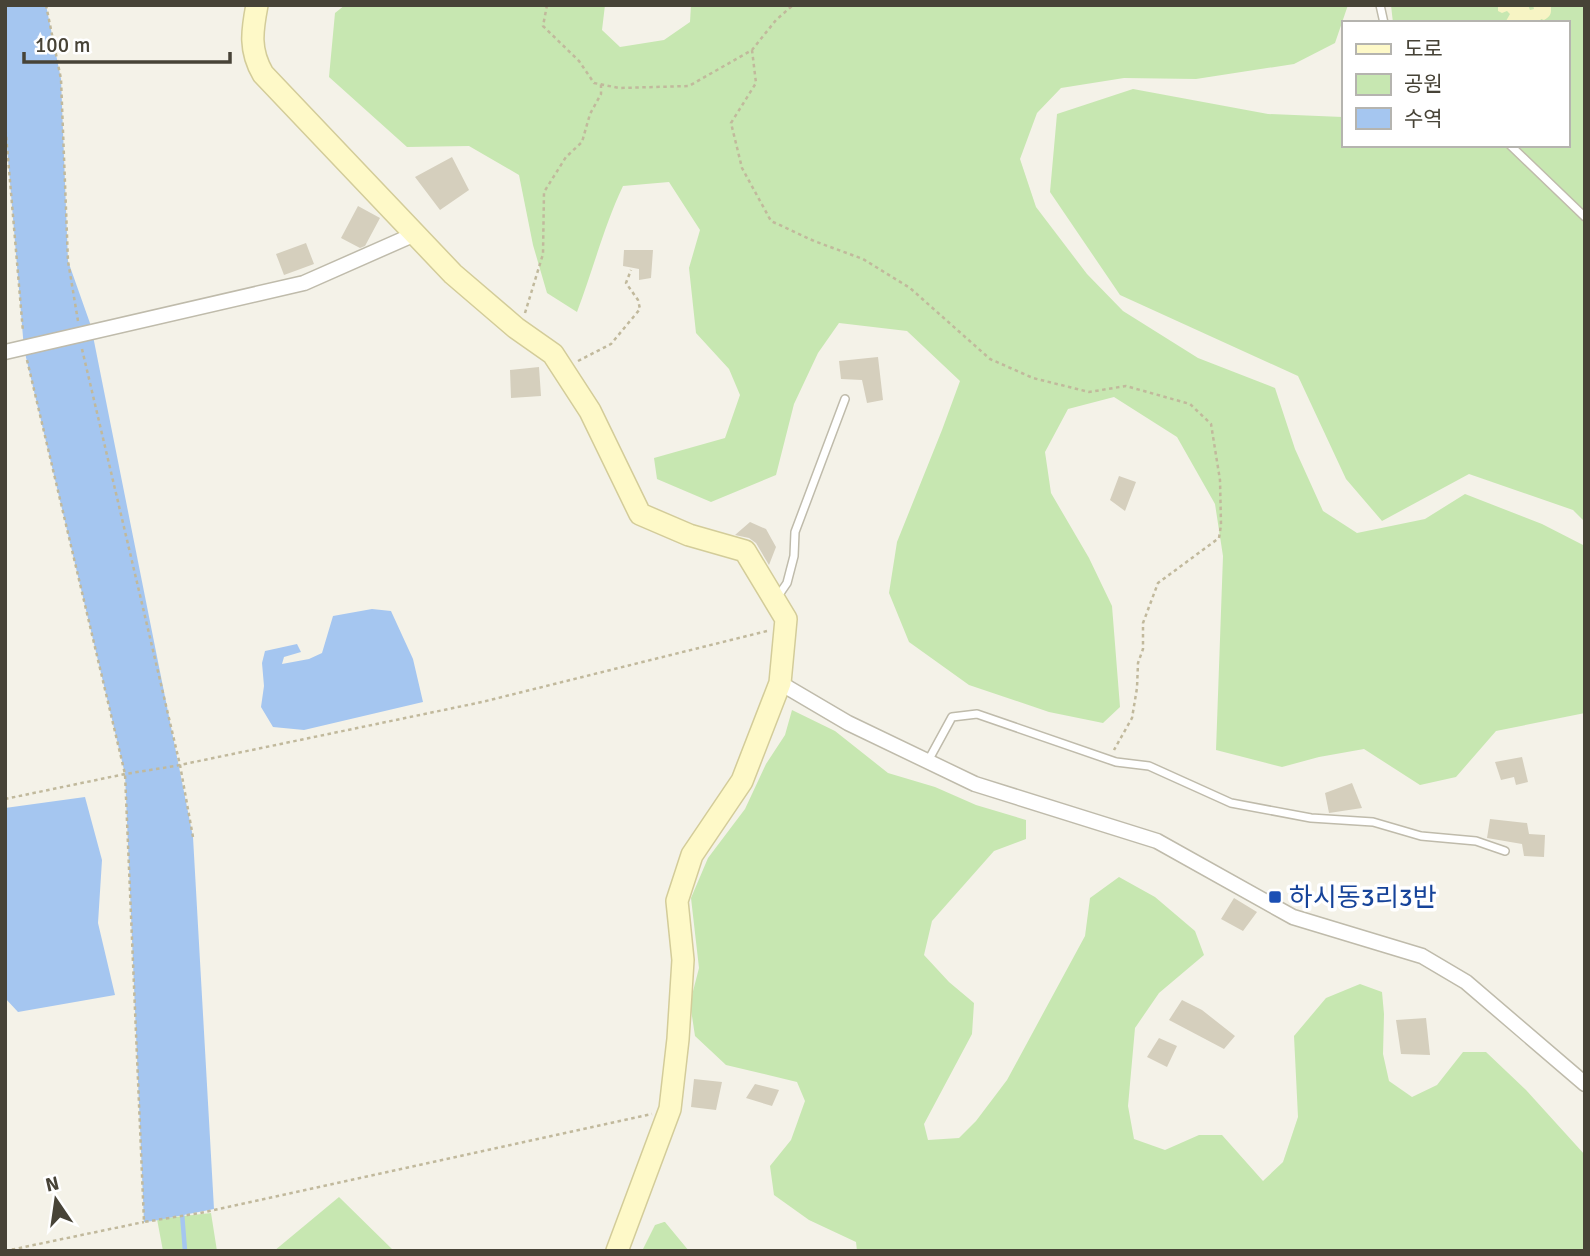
<svg xmlns="http://www.w3.org/2000/svg" width="1590" height="1256" viewBox="0 0 1590 1256" font-family="Signika,'Noto Sans KR',sans-serif">
<rect width="100%" height="100%" fill="#f4f2e8"/>
<path fill="#c7e7b1" d="M345,5H605L602,30L620,47L664,40L690,22L691,5H1348L1335,43L1294,64L1196,79L1124,78L1061,88L1037,113L1020,159L1036,207L1087,274L1123,311L1198,358L1275,388L1295,449L1323,511L1357,533L1425,519L1465,494L1542,524L1585,546V713L1496,731L1456,777L1420,785L1364,749L1319,757L1282,767L1216,750L1223,556L1215,504L1177,437L1114,397L1068,409L1045,452L1051,493L1089,558L1112,606L1120,707L1103,723L1049,712L969,685L909,642L889,593L897,542L942,430L960,381L907,331L839,323L818,353L794,404L776,475L711,502L657,479L654,458L725,438L740,395L729,369L696,333L689,268L700,230L669,182L623,186C604,226 593,270 577,312L547,293L533,245L519,175L469,146L407,147L329,77L335,13Z
M1391,5H1585V522L1573,510L1469,474L1382,521L1346,479L1298,376L1120,295L1050,192L1057,114L1133,89L1268,114L1343,117V145H1567V23H1393Z
M792,710L835,731L888,773L935,787L976,805L1026,820V839L994,851L932,921L924,955L949,982L974,1003L972,1034L924,1124L928,1140L959,1138L976,1121L1007,1080L1085,936L1090,898L1119,877L1155,897L1195,931L1204,955L1159,993L1135,1028L1128,1106L1134,1139L1165,1150L1199,1135H1222L1263,1181L1283,1162L1298,1117L1294,1036L1326,998L1360,984L1382,992L1384,1014L1383,1054L1389,1081L1412,1097L1437,1085L1463,1052H1486L1526,1090L1585,1155V1251H857L856,1242L809,1220L774,1195L770,1166L791,1140L805,1101L797,1082L726,1065L695,1036L690,1003L699,968L691,898L708,858L745,809L766,764L785,735Z
M339,1197L394,1251H274Z
M211,1213L217,1251H163L157,1219Z
M664,1222H665L689,1251H642L655,1225Z"/>
<path fill="#f7f4c4" d="M1498,5L1517,7L1528,5L1530,10L1534,9L1533,5H1551C1551,13 1552,15 1544,20L1541,19L1539,23L1506,21L1510,14L1507,11L1502,13L1498,11Z"/>
<path fill="#a5c6f0" d="M5,5H46L61,79L68,261L91,326L193,837L214,1209L153,1221L144,1222L125,774L24,349L5,123Z
M372,609L391,611L413,659L423,702L304,730L273,727L261,707L264,686L262,663L265,651L297,644L301,652L284,657L282,664L309,659L322,653L333,616Z
M85,797L102,860L98,923L115,995L18,1012L5,998V808Z"/>
<g fill="none" stroke-linecap="round" stroke-linejoin="round">
<path stroke="#a5c6f0" stroke-width="4.5" d="M182,1213L185,1251"/>
</g>
<path fill="#d5cfbd" d="M452,157L469,190L440,210L415,177Z
M358,206L380,218L365,246L360,248L341,238Z
M306,243L314,264L284,275L276,254Z
M624,250H653L651,278L639,280V269L623,266Z
M878,357L883,400L867,403L862,380L841,379L839,361Z
M539,367L541,396L511,398L510,370Z
M1119,476L1136,482L1125,511L1110,500Z
M750,522L766,529L776,547L769,565L756,543L749,538L735,535Z
M1522,757L1528,782L1516,785L1514,777L1501,780L1495,762Z
M1352,783L1362,808L1329,813L1325,793Z
M1490,819L1527,823L1529,834L1545,835L1544,857L1524,856L1522,844L1487,838Z
M1234,898L1257,912L1243,931L1221,919Z
M1182,1000L1202,1010L1235,1036L1224,1049L1169,1020Z
M1426,1018L1430,1055L1401,1054L1396,1020Z
M1159,1038L1177,1046L1167,1067L1147,1057Z
M694,1079L722,1082L716,1110L691,1107Z
M755,1084L779,1090L772,1106L746,1098Z"/>
<g fill="none" stroke-linecap="round" stroke-linejoin="round">
<defs>
<path id="lane" d="M1380,5L1384,23
M1510,145L1585,217
M776,599L787,583L794,556L795,532L845,399
M928,761L952,717L977,714L1116,762L1149,766L1231,803L1311,818L1373,822L1421,836L1476,841L1505,851"/>
<path id="street" d="M5,352L304,283L415,234
M780,683L848,723L975,784L1157,841L1293,917L1422,956L1466,982L1585,1084"/>
<path id="secondary" d="M257,5C252,31 249,50 263,74L453,274L516,328L553,354L590,411L640,514L689,535L745,551L786,619L780,683L742,781L692,855L677,901L683,960L678,1039L670,1109L617,1251"/>
</defs>
<use href="#lane" stroke="#bfbbab" stroke-width="10"/>
<use href="#street" stroke="#bfbbab" stroke-width="17"/>
<use href="#secondary" stroke="#d3cc99" stroke-width="24"/>
<path stroke="#c1b99c" stroke-width="2.5" stroke-dasharray="3.5 3.5" stroke-linecap="butt" d="M46,5L61,79L68,261L78,321
M547,5L543,26L579,61L594,83L619,88L689,86L752,50L776,20L793,5
M752,50L756,83L731,123L742,168L771,221L814,241L863,259L910,288L990,359L1033,378L1089,392L1126,386L1190,404L1211,424L1220,480L1221,525L1219,538L1158,583L1143,623V649L1138,663L1137,688L1132,718L1114,750
M5,123L23,332
M525,313L543,254L544,192L566,157L582,142L590,114L601,94V84
M82,349L180,765L193,837
M27,360L125,774L144,1222L200,1213L652,1114
M578,361L611,344L640,309L638,300L626,283L631,270
M5,799L125,774L175,766L482,702L767,631
M5,1251L144,1222"/>
<use href="#lane" stroke="#fff" stroke-width="7"/>
<use href="#street" stroke="#fff" stroke-width="14"/>
<use href="#secondary" stroke="#fef9c8" stroke-width="21"/>
</g>
<rect fill="#1a4fb4" stroke="#fff" stroke-width="2.5" x="1268" y="890" width="14" height="14" rx="3.5"/>
<g text-anchor="middle" stroke-width="7" stroke-linejoin="round" paint-order="stroke">
<g font-size="26" fill="#164399" stroke="#fff" text-anchor="start">
<text x="1289" y="906">하시동3리3반</text>
</g>
</g>
<rect width="1590" height="1256" fill="none" stroke="#474337" stroke-width="14"/>
<rect x="1342" y="21" width="228" height="126" fill="#ffffff" stroke="#b5b4af" stroke-width="2"/>
<rect x="1356" y="44" width="35" height="10" fill="#fef9c8" stroke="#b5b4af" stroke-width="2"/>
<text x="1404" y="56" font-size="21" fill="#474337">도로</text>
<rect x="1356" y="74" width="35" height="21" fill="#c7e7b1" stroke="#b5b4af" stroke-width="2"/>
<text x="1404" y="91" font-size="21" fill="#474337">공원</text>
<rect x="1356" y="108" width="35" height="21" fill="#a5c6f0" stroke="#b5b4af" stroke-width="2"/>
<text x="1404" y="126" font-size="21" fill="#474337">수역</text>
<g transform="translate(56 1200) rotate(347)" stroke="#ffffff" stroke-width="5" paint-order="stroke">
<path d="M0-5L12 26L0 18L-12 26Z" fill="#474337"/>
<text y="-10" font-size="19" font-weight="bold" text-anchor="middle" fill="#474337">N</text>
</g>
<path d="M24 52v10h206v-10" fill="none" stroke="#474337" stroke-width="3.5"/>
<text x="35" y="52" font-size="21" fill="#474337" stroke="#ffffff" stroke-width="5" paint-order="stroke">100 m</text>
</svg>
